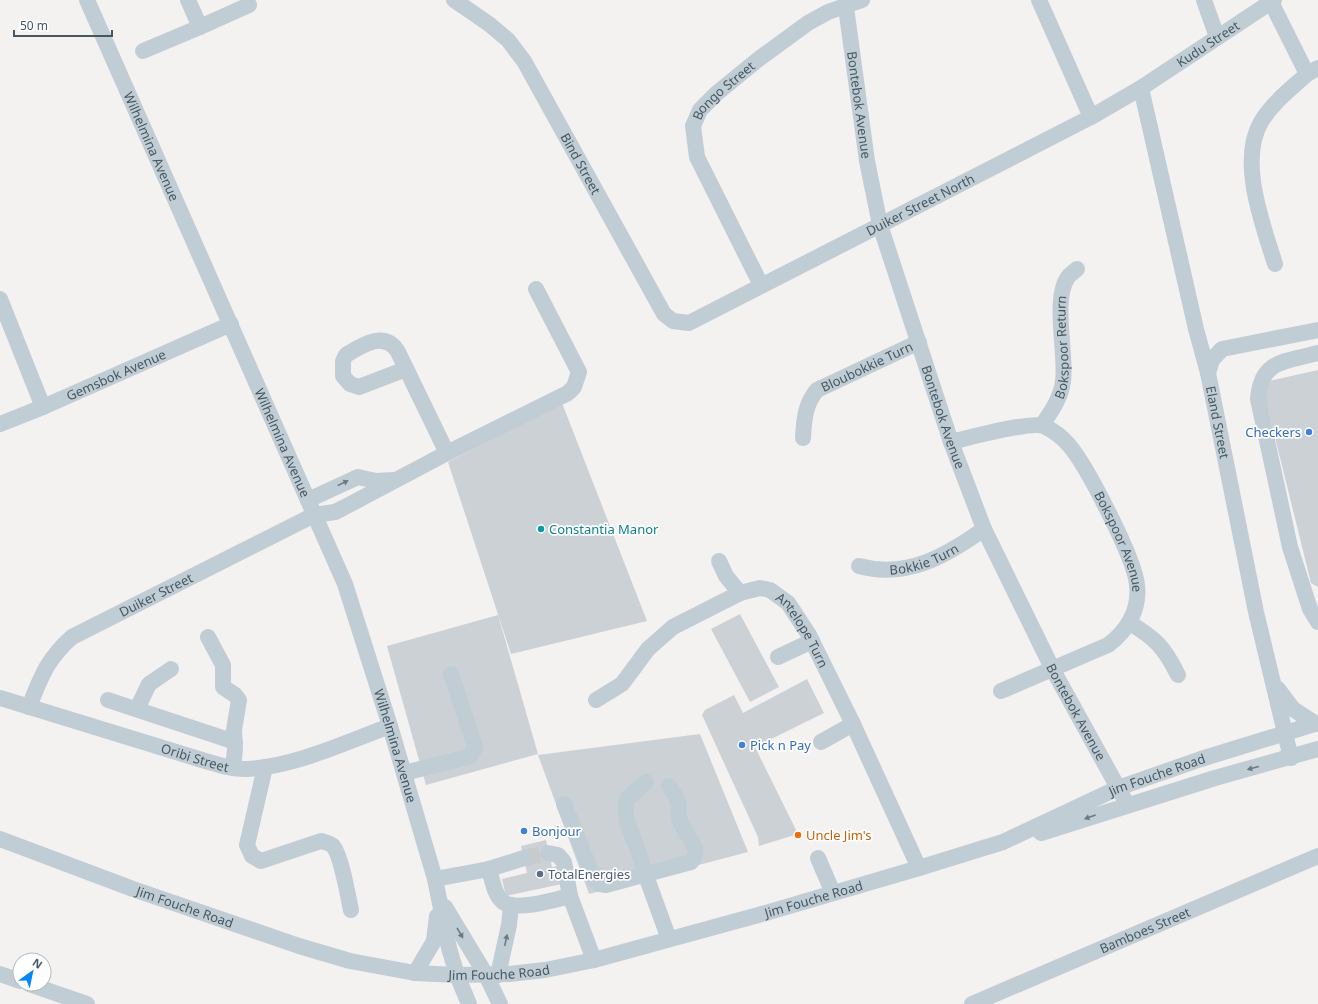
<svg xmlns="http://www.w3.org/2000/svg" width="1318" height="1004" viewBox="0 0 1318 1004" font-family="'Noto Sans',sans-serif">
<rect width="100%" height="100%" fill="#f4f1f1"/>
<path fill="#ccd1d6" d="M1318,370V587L1311,583L1263,389L1269,381Z
M562,403L647,621L511,654L448,462Z
M740,614L779,687L750,702L711,629Z
M498,615L538,754L426,785L387,646Z
M807,679L824,713L755,747L798,834L759,846L758,837L702,715L705,710L734,695L743,713Z
M700,734L748,852L589,894L538,755Z
M546,840L552,867L558,866L562,884L506,896L502,879L527,873L521,846Z"/>
<g fill="none" stroke-linecap="round" stroke-linejoin="round">
<path stroke="#c9cacd" stroke-width="16" stroke-dasharray="16 8" stroke-linecap="butt" d="M524,858L548,853"/>
<g stroke="#c0cdd4" stroke-width="16">
<path id="s1" d="M87,0L345,584L390,726L435,879L449,948L457,975L469,1004"/>
<path d="M188,0L200,27L249,5"/>
<path id="s2" d="M454,0L489,24L508,40L524,61L664,314L673,321L689,323L1091,117L1141,88L1274,0"/>
<path id="s3" d="M845,0L867,161L880,225L951,442L984,529L1053,670L1127,804"/>
<path d="M1039,0L1091,117"/>
<path d="M1204,0L1217,37"/>
<path d="M1271,2L1307,74L1318,68"/>
<path d="M143,51L200,27"/>
<path id="s4" d="M1141,88L1196,329L1208,373L1256,612L1291,758"/>
<path d="M1275,264C1263,225 1238,161 1261,122C1272,103 1291,89 1307,74"/>
<path id="s5" d="M761,285L697,157L693,126L700,110L717,93L760,58L808,23L828,12L862,0"/>
<path d="M0,299L43,407"/>
<path d="M1318,353C1286,362 1261,359 1258,399L1290,547L1310,609L1318,622"/>
<path d="M406,369L359,387L350,384L343,376V361L346,355C362,345 385,330 398,352L447,453"/>
<path d="M1208,373L1212,360L1222,349L1318,330"/>
<path id="s6" d="M0,424L43,407L231,324"/>
<path id="s7" d="M1042,425C1051,412 1061,398 1063,381C1067,356 1052,299 1068,277C1070,274 1074,272 1077,269"/>
<path id="s8" d="M803,438C804,420 805,404 817,390L919,342"/>
<path id="s9" d="M951,442C968,438 1030,421 1044,426C1052,430 1062,437 1068,444C1086,464 1135,559 1137,585C1140,610 1127,631 1108,645L1001,691"/>
<path d="M308,500L358,477L376,481L394,480"/>
<path d="M719,561L726,576L740,593"/>
<path id="s10" d="M859,566C907,579 946,556 984,529"/>
<path d="M1130,623C1156,639 1164,647 1178,675"/>
<path d="M208,637L223,665V687L235,695L239,700L234,730L235,749L233,768"/>
<path d="M778,657L812,641"/>
<path d="M1278,689L1293,709L1316,724"/>
<path id="s11" d="M0,698L202,760C216,764 232,770 247,769C296,766 344,743 390,726"/>
<path d="M108,700L235,742"/>
<path id="s12" d="M596,700L622,684L648,649L673,627L740,593L760,588L770,590L788,603L809,635L853,724L919,868"/>
<path id="s13" d="M29,707C41,677 47,659 72,637L314,515L335,512L343,508L447,453L568,393L574,387L579,372L536,289"/>
<path d="M137,709L149,684L171,669"/>
<path d="M821,742L853,724"/>
<path d="M265,767L247,845L252,856L261,861L321,841C325,842 330,843 333,846C341,855 348,896 351,910"/>
<path d="M404,773L468,757L472,754L475,747L451,674"/>
<path d="M646,782L627,799C620,821 639,844 642,865L669,939"/>
<path d="M564,804L594,879L599,884L606,885L691,862C704,848 684,835 680,821C678,816 679,811 679,806C678,798 673,792 669,786"/>
<path d="M1041,833L1215,778L1318,749"/>
<path id="s14" d="M0,839L133,889L299,946L350,961L415,973L457,975L509,974L545,970L594,960L762,914L919,868L1003,842L1118,788L1201,759L1318,723"/>
<path d="M548,853L558,855L564,862L570,896"/>
<path d="M818,858L833,893"/>
<path d="M489,869L524,858"/>
<path d="M435,879L489,869C492,879 494,894 502,901C514,912 555,900 570,896L594,960"/>
<path d="M445,907L486,975L500,1004"/>
<path d="M415,973L434,941L437,916"/>
<path d="M0,974L20,981"/>
<path d="M498,975L509,925L511,906"/>
<path d="M29,984L87,1004"/>
<path id="s15" d="M972,1004L1318,856"/>
</g>
</g>
<defs><path id="oneway-solid" d="M-6-.8H1V-3.2L6.5 0L1 3.2V.8H-6Z"/></defs>
<g fill="#6b7a84">
<use href="#oneway-solid" transform="translate(343 483) rotate(-26)"/>
<use href="#oneway-solid" transform="translate(1253 768) rotate(165)"/>
<use href="#oneway-solid" transform="translate(1090 817) rotate(160)"/>
<use href="#oneway-solid" transform="translate(460 933) rotate(60)"/>
<use href="#oneway-solid" transform="translate(506 940) rotate(-78)"/>
</g>
<g fill="#3f7fe0" stroke="#fff" stroke-width="1.5">
<circle cx="1309" cy="432" r="4"/>
<circle cx="742" cy="745" r="4"/>
<circle cx="524" cy="831" r="4"/>
</g>
<circle fill="#0f9aa8" stroke="#fff" stroke-width="1.5" cx="541" cy="529" r="4"/>
<circle fill="#e8710a" stroke="#fff" stroke-width="1.5" cx="798" cy="835" r="4"/>
<circle fill="#5c6f8a" stroke="#fff" stroke-width="1.5" cx="540" cy="874" r="4"/>
<g text-anchor="middle" stroke-width="3.5" stroke-linejoin="round" paint-order="stroke">
<g font-size="13" fill="#475761" stroke="#fff">
<text dy="5" stroke="none"><textPath href="#s2" startOffset="1000">Kudu Street</textPath></text>
<text dy="5" stroke="none"><textPath href="#s5" startOffset="222">Bongo Street</textPath></text>
<text dy="5" stroke="none"><textPath href="#s3" startOffset="106">Bontebok Avenue</textPath></text>
<text dy="5" stroke="none"><textPath href="#s1" startOffset="160">Wilhelmina Avenue</textPath></text>
<text dy="5" stroke="none"><textPath href="#s2" startOffset="211">Bind Street</textPath></text>
<text dy="5" stroke="none"><textPath href="#s2" startOffset="670">Duiker Street North</textPath></text>
<text dy="5" stroke="none"><textPath href="#s7" startOffset="83">Bokspoor Return</textPath></text>
<text dy="5" stroke="none"><textPath href="#s8" startOffset="106">Bloubokkie Turn</textPath></text>
<text dy="5" stroke="none"><textPath href="#s6" startOffset="126">Gemsbok Avenue</textPath></text>
<text dy="5" stroke="none"><textPath href="#s3" startOffset="430">Bontebok Avenue</textPath></text>
<text dy="5" stroke="none"><textPath href="#s4" startOffset="343">Eland Street</textPath></text>
<text dy="5" stroke="none"><textPath href="#s1" startOffset="484">Wilhelmina Avenue</textPath></text>
<text dy="5" stroke="none"><textPath href="#s9" startOffset="236">Bokspoor Avenue</textPath></text>
<text dy="5" stroke="none"><textPath href="#s10" startOffset="67">Bokkie Turn</textPath></text>
<text dy="5" stroke="none"><textPath href="#s13" startOffset="177">Duiker Street</textPath></text>
<text dy="5" stroke="none"><textPath href="#s12" startOffset="266">Antelope Turn</textPath></text>
<text dy="5" stroke="none"><textPath href="#s3" startOffset="754">Bontebok Avenue</textPath></text>
<text dy="5" stroke="none"><textPath href="#s1" startOffset="808">Wilhelmina Avenue</textPath></text>
<text dy="5" stroke="none"><textPath href="#s11" startOffset="204">Oribi Street</textPath></text>
<text dy="5" stroke="none"><textPath href="#s14" startOffset="1211">Jim Fouche Road</textPath></text>
<text dy="5" stroke="none"><textPath href="#s14" startOffset="845">Jim Fouche Road</textPath></text>
<text dy="5" stroke="none"><textPath href="#s14" startOffset="197">Jim Fouche Road</textPath></text>
<text dy="5" stroke="none"><textPath href="#s15" startOffset="188">Bamboes Street</textPath></text>
<text dy="5" stroke="none"><textPath href="#s14" startOffset="521">Jim Fouche Road</textPath></text>
</g>
<g font-size="13" fill="#366cbe" stroke="#fff" text-anchor="start">
<text x="1301" y="437" text-anchor="end">Checkers</text>
<text x="750" y="750">Pick n Pay</text>
<text x="532" y="836">Bonjour</text>
</g>
<g font-size="13" fill="#0d838f" stroke="#fff" text-anchor="start">
<text x="549" y="534">Constantia Manor</text>
</g>
<g font-size="13" fill="#c56008" stroke="#fff" text-anchor="start">
<text x="806" y="840">Uncle Jim's</text>
</g>
<g font-size="13" fill="#4e5e75" stroke="#fff" text-anchor="start">
<text x="548" y="879">TotalEnergies</text>
</g>
</g>
<g transform="translate(32 972) rotate(33)"><circle r="19" fill="#ffffff" stroke="#b5bcc0"/>
<path d="M0-3L7 15L0 10L-7 15Z" fill="#0685f8"/>
<text y="-6" font-size="11" font-weight="bold" text-anchor="middle" fill="#475761">N</text>
</g>
<path d="M14 30v6h98v-6" fill="none" stroke="#475761" stroke-width="2"/>
<text x="20" y="30" font-size="12" fill="#475761" stroke="#ffffff" stroke-width="3" paint-order="stroke">50 m</text>
</svg>
